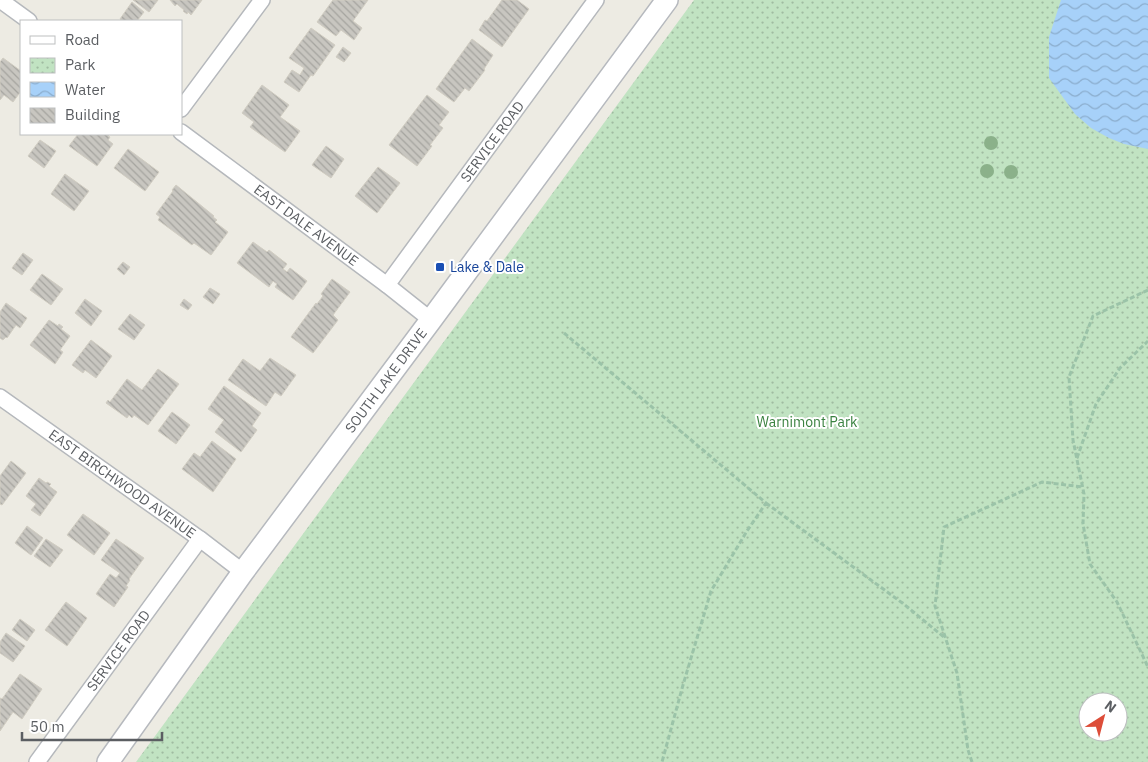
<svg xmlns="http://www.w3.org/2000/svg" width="1148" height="762" viewBox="0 0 1148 762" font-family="'IBM Plex Sans',sans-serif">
<defs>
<pattern id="park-dots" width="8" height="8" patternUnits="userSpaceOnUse" patternTransform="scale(1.25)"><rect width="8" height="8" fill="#c1e3c2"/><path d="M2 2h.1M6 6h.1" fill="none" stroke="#a0bba1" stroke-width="1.8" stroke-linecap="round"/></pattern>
<pattern id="water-waves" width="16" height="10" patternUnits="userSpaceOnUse" patternTransform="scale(1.25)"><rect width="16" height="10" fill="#a7d1f9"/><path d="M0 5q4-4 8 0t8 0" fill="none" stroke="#8badcd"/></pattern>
<pattern id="building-back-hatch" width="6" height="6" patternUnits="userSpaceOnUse" patternTransform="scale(1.25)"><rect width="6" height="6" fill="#c8c6c0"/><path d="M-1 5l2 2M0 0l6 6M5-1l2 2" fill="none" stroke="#a5a49f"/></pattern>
</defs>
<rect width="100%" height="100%" fill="#edebe3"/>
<path fill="url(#park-dots)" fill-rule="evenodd" d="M694,0H1148V762H136ZM1088,702H1118V732H1088Z"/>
<path fill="url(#water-waves)" d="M1061,0H1148V149L1124,144L1109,138L1091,128L1075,114L1049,78V37Z"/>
<path fill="url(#building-back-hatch)" stroke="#d1cdc2" d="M133,0H158L149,12Z
M170,0H202L191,15L188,12L187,14L183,11L184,10L177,4L175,6Z
M333,0H368L353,21L362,28L354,40L341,30L336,36L317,22Z
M502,0H517L529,9L502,47L479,30L485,20L487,21Z
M132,2L144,12L137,21H124L120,19Z
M311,28L335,45L313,76L311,75L299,92L284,82L292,70L300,75L304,68L289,58Z
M472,39L493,55L484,69L485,70L469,91L465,88L454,102L436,89Z
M343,47L351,53L344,62L336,57Z
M3,58L21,71V91L13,102L4,95L0,100V62Z
M262,85L289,105L280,117L300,131L285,152L250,127L254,122L242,113Z
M427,95L449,112L439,125L443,128L430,145L432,146L417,166L389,145Z
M78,134H110L108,136L110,137L108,140L113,144L97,166L69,146Z
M40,140L56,151L44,168L28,156Z
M326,146L344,159L331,178L312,165Z
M128,149L159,172L145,191L114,168Z
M378,167L400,183L377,213L355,196Z
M65,174L89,191L74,211L51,194Z
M176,185L214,216L213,217L217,220L215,222L228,232L211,255L194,243L192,245L158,220L160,217L156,214L173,191L172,190Z
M253,242L267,252L269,250L287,264L283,269L287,272L290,268L307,281L293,300L275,287L277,284L273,281L269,287L237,263Z
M23,253L33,260L22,275L12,268Z
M123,262L130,267L124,275L117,269Z
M42,274L63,289L51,305L30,290Z
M332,279L350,292L333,315L338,320L313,353L291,337L316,303L317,304L323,296L321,294Z
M210,288L220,294L213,304L203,297Z
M85,299L102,311L91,326L75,313Z
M184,299L192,305L188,310L180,305Z
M6,303L27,318L20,328L16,325L7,338L6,337L3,340L0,338V312Z
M130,314L145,325L134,340L118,329Z
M49,320L58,326L59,324L63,327L61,329L70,336L60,350L63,352L55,364L30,345Z
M91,340L112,356L96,378L85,370L83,373L72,365Z
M270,358L296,375L281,396L275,392L266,406L228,380L243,359L260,371Z
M158,369L179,384L148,425L134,415L132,418L129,415L127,418L106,403L108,400L110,402L127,379L142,390Z
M224,386L261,413L252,426L257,430L241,452L215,432L224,420L208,409Z
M172,412L190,425L176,444L158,431Z
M212,441L236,459L213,492L182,469L194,453L200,457Z
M11,461L26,473L2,505L0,504V476Z
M39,478L46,483L47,482L51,484L49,486L57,492L40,516L31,510L36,504L26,496Z
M83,514L110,533L94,555L67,535Z
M27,526L43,538L31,555L15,543Z
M46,539L63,550L50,567L34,556Z
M116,539L144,558L129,579L130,580L126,586L128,587L114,607L96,594L110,574L116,578L120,573L101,560Z
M66,602L87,618L67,646L45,630Z
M20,619L35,630L27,641L12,630Z
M6,633L25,646L13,662L0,653V642Z
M20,674L42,689L22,719L13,712L0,731V698L2,699Z"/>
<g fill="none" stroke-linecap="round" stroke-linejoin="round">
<defs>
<g id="street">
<path d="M0,0L29,21"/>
<path d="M181,109L262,0"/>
<path id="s1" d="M181,132L387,285L431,320"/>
<path id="s2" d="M387,285L596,0"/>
<path id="s3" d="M0,397L200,539L243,572"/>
<path id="s4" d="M37,762L200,539"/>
</g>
<g id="secondary">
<path id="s5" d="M108,762L243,572L431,320L667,0"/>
</g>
</defs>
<use href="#street" stroke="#b5b8bc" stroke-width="18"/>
<use href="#secondary" stroke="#b6b9be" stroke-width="24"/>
<path stroke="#9bc3a8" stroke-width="3" stroke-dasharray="5 2.5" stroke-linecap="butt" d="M1148,290L1093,316L1069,377L1073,440L1084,494L1083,524L1090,564L1117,602L1148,667
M564,333L766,503L747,531L711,591L683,685L662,762
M1077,458L1096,404L1120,368L1148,341
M766,503L905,605L945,638
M972,762L968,750L957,673L935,606L944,527L1042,482L1083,487"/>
<use href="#street" stroke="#fff" stroke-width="15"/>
<use href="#secondary" stroke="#fff" stroke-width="21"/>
</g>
<g fill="#8bb18a">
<circle cx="991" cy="143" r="7"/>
<circle cx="987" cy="171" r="7"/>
<circle cx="1011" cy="172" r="7"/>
</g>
<rect fill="#1a4fb4" stroke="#fff" stroke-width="2" x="435" y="262" width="10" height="10" rx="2.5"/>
<g text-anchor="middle" stroke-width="4" stroke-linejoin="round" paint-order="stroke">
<g font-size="14" fill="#5b5e62" stroke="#fff">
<text dy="5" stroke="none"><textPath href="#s2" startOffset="178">SERVICE ROAD</textPath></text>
<text dy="5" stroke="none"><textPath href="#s1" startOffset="156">EAST DALE AVENUE</textPath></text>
<text dy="5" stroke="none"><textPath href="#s5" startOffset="472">SOUTH LAKE DRIVE</textPath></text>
<text dy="5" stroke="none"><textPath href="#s3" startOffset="150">EAST BIRCHWOOD AVENUE</textPath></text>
<text dy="5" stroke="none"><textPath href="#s4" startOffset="138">SERVICE ROAD</textPath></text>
</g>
<g font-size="14" fill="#164399" stroke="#fff" text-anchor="start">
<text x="450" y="272">Lake &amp; Dale</text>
</g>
<g font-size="14" fill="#3b8241" stroke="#fff">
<text x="807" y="427">Warnimont Park</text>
</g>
</g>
<rect x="20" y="20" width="162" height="115" fill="#ffffff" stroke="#bdbfc0"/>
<rect x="30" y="36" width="25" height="8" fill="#ffffff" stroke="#bdbfc0"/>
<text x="65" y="45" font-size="15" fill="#5b5e62">Road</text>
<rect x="30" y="58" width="25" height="15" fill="url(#park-dots)" stroke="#bdbfc0"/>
<text x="65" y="70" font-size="15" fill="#5b5e62">Park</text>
<rect x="30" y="82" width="25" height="15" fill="url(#water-waves)" stroke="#bdbfc0"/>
<text x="65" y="95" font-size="15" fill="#5b5e62">Water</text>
<rect x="30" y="108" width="25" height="15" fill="url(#building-back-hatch)" stroke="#bdbfc0"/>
<text x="65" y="120" font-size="15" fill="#5b5e62">Building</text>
<g transform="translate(1103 717) rotate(36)"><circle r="24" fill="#ffffff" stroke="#bdbfc0"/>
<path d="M0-4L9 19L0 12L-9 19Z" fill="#dd4d39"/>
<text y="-8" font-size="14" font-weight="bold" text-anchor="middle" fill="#5b5e62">N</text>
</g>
<path d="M22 732v8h140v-8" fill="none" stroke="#5b5e62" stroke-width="2.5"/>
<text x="30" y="732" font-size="15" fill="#5b5e62" stroke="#ffffff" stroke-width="4" paint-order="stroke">50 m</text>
</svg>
